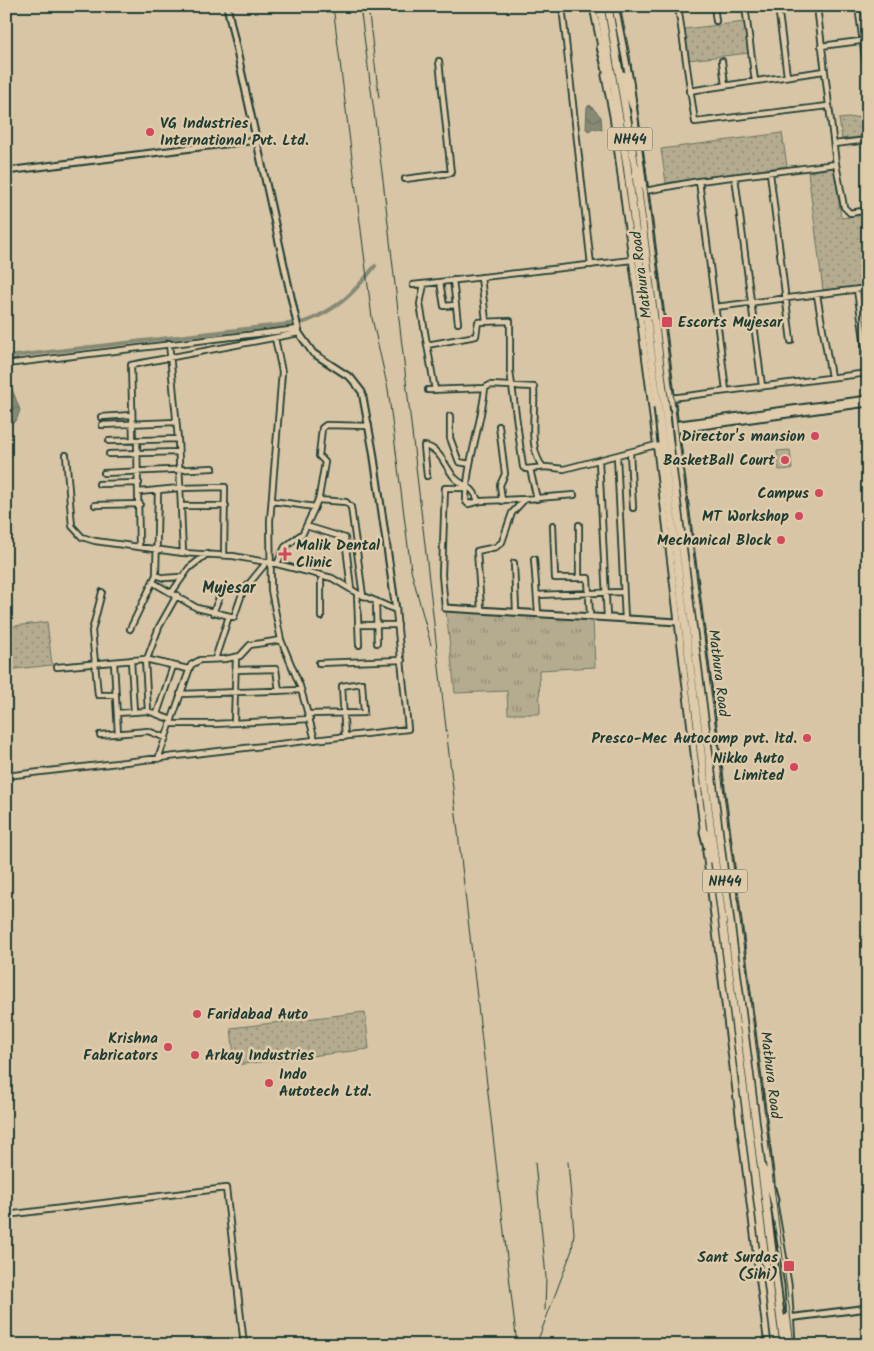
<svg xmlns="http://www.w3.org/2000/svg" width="874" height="1351" viewBox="0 0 874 1351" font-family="Kalam,sans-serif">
<defs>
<pattern id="grass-tufts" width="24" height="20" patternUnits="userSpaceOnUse" patternTransform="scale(1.25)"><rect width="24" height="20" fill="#b5ac90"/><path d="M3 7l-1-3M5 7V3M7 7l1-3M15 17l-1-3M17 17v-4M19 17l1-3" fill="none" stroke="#938d76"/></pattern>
<pattern id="park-dots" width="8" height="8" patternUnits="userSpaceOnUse" patternTransform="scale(1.25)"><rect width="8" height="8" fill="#b5ac90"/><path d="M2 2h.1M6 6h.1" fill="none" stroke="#938d76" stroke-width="1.8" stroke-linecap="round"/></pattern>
<pattern id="water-waves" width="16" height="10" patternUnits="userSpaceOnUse" patternTransform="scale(1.25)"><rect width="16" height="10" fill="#868a74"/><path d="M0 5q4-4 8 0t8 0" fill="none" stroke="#6d7260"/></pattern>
</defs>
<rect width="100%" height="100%" fill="#d7c5a5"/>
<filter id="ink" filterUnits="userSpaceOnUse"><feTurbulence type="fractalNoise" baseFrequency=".02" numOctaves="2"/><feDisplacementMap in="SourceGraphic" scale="10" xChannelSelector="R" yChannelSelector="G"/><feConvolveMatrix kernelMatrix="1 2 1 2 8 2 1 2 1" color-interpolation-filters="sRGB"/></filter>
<g filter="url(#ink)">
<path fill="url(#grass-tufts)" stroke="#6a7462" d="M446,611L593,619L595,667L539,670L540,714H508L507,691L455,693Z"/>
<path fill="url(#park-dots)" stroke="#6a7462" d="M745,22L749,53L688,60L684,29Z
M868,116V136L842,139L839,119Z
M782,133L787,166L666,183L661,149Z
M834,168L841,218L862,215L868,260V285L823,290L808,172Z
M47,622L52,665L6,670V627Z
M365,1012L369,1049L235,1065L231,1028Z"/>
<path fill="#b5ac90" stroke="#6a7462" d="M790,450L792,469L779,470L777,451Z"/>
<path fill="url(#water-waves)" stroke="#5d6b5a" d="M590,105L601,117L602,130L593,128L589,131L586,129L587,107Z
M6,387L12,389L20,410L16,421L6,426Z"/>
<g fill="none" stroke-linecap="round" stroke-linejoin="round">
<path stroke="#868a74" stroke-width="4" d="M6,357L305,322C338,309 353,294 375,266"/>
<defs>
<path id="minor" d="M562,6L591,265
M678,6L695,122L828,106
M714,6L716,21
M745,6L755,81
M778,6L787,76
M817,6L836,164L844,207L850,213L868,210
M858,6L868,81
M821,46L868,40
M722,61L725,85
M689,91L824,71
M834,144L868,140
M770,173L791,341
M735,177L762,386
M405,179L451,173L439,61
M699,181L726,390
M645,191L699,181L836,164
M481,277L486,321
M453,280L458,323
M440,282L444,306L456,305
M424,284L420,304L435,390
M413,285L632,260
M857,290L868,367
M817,295L831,377
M715,307L868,288
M275,338L282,372L270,521L271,590L281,640L300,686L315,740
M169,343L178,439L183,553
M427,345L476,336L478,322L510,321V371L523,467L526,469L546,467L564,469L656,445
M6,364L298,329
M485,388C481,427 466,463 466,502L468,504L481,501L525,499
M428,390L485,388L490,385L534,387C536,411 527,448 543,467
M671,398L868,373
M450,416V438L459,462L470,464
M101,417L131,415
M102,425L176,422
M499,426L505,474L500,485L502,501
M133,440L131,365L299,333
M137,440L139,546
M109,441L178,439
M630,452L633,508
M109,454L178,452
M617,456L625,619
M599,461L607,617
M530,469L537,499
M104,473L213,468
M427,476L424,446C440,448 444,465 454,477C463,488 472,483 478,501
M99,484L139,483
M139,492L179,488L225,487L224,555
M318,500L346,502L351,507L363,596
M272,501L315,507L303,533L285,547L277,564
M95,505L140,504
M181,506H226
M315,507L319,497L325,462L319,456L322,428L326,425L369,426
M553,525L555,578H588L590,616
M579,525V578
M306,526L345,538L351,589
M534,559L538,613
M514,563L516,611
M156,575L164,578L180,577
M321,576V617
M154,583L197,608L234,617L243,591L266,563
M102,592L92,631L98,695H116
M172,592L189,568L207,554
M357,593L359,645
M537,595L622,592
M376,601L377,643
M445,608L442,575L445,488H467
M481,609L477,551L496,547L502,542L512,513L525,499L574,495
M213,613L221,593
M358,625H398
M130,629L156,575L158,490
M147,659L159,627L177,595
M215,659L229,616
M131,660L134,712
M114,662L118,734
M319,663L402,660
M57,667L145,659
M235,670L276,669L279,691
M180,694L301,690
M148,711L145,659L188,669
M117,713L148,711L172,720
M157,714L173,666
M308,714L364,713L362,683L342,686L345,737
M234,723L236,657
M171,724H215L310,719
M100,735L148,731L166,738
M158,759L191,665L200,660L225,659L240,656L250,645L281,640
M6,776L408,729L396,610L357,593L332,578L277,564L233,556L183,553L95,541L82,537L72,526L66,455
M6,1215L226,1188L244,1345"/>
<path id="tertiary" d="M227,6L299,333L313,353L351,378L362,392L373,451L396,610
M6,171L257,140
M665,426L868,399
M665,431L868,403
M445,608L678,622
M788,1318L868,1308"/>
<path id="secondary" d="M593,6L602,51
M615,6L630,82L645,191L771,1181
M605,75L613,115L650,391L704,834
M706,851L768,1345
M773,1198L788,1284L792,1345"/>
<path id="trunk" d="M600,6L627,165L658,407
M608,6L635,167L665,405
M601,47L610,83
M623,75L633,106
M641,168V185
M669,442L784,1345
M662,443L776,1345
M704,832L711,859
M762,1168L768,1177L774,1200
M787,1340V1318"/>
</defs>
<use href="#minor" stroke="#1f3d34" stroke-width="8"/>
<use href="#tertiary" stroke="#1f3d34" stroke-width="9"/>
<use href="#secondary" stroke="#1f3d34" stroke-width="9"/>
<use href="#trunk" stroke="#1f3d34" stroke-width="11"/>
<use href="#minor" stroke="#dfcbaa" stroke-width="4.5"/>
<use href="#tertiary" stroke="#dfcbaa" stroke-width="5"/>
<use href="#secondary" stroke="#dfcbaa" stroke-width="5.5"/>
<use href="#trunk" stroke="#dfcbaa" stroke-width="7"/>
<path stroke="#1f3d34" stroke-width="1" d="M333,6L372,318L388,389L411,570L431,645
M360,6L383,180L517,1345
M368,6L379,98
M620,6L630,55L794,1345
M535,1162L546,1277L545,1310
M536,1345L572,1250L574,1233L568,1162"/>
<defs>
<path id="trunk-bridge" d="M665,405L669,442
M658,407L662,443"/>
</defs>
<use href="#trunk-bridge" stroke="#1f3d34" stroke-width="11" stroke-linecap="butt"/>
<use href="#trunk-bridge" stroke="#dfcbaa" stroke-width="7"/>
</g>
</g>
<g fill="#d1495b" stroke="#dfcbaa" stroke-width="2">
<circle cx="150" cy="132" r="5"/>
<rect x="661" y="316" width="12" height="12" rx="2.5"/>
<circle cx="815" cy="436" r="5"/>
<circle cx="785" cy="460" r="5"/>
<circle cx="819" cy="493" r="5"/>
<circle cx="799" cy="516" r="5"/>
<circle cx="781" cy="540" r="5"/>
<path d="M282.5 546.5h5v5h5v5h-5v5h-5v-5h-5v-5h5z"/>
<circle cx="807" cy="738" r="5"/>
<circle cx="794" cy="767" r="5"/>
<circle cx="197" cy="1014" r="5"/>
<circle cx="168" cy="1047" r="5"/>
<circle cx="195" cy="1055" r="5"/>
<circle cx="269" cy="1083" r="5"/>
<rect x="783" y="1260" width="12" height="12" rx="2.5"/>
</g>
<g text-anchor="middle" stroke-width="5" stroke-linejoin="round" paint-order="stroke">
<g fill="#dfcbaa" stroke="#596857" stroke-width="1">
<rect x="607.5" y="127.5" width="45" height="23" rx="4"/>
<rect x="702.5" y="869.5" width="45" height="23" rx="4"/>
</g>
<g font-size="14" font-weight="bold" fill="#1f3d34">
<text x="630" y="144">NH44</text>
<text x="725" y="886">NH44</text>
</g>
<g font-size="15" font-weight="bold" fill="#1f3d34" stroke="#dfcbaa" text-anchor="end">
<text x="160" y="128" text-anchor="start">VG Industries<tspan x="160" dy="17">International Pvt. Ltd.</tspan></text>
<text x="678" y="327" text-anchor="start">Escorts Mujesar</text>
<text x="805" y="441">Director's mansion</text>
<text x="775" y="465">BasketBall Court</text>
<text x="809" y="498">Campus</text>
<text x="789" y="521">MT Workshop</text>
<text x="771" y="545">Mechanical Block</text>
<text x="296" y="550" text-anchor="start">Malik Dental<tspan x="296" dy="17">Clinic</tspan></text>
<text x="797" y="743">Presco-Mec Autocomp pvt. ltd.</text>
<text x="784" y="763">Nikko Auto<tspan x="784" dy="17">Limited</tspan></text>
<text x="207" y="1019" text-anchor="start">Faridabad Auto</text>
<text x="158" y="1043">Krishna<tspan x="158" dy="17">Fabricators</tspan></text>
<text x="205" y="1060" text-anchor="start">Arkay Industries</text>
<text x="279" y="1079" text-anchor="start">Indo<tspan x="279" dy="17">Autotech Ltd.</tspan></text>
<text x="778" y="1262">Sant Surdas<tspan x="778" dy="17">(Sihi)</tspan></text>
</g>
<g font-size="15" fill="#1f3d34" stroke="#dfcbaa">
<text transform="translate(641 275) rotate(-97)" y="5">Mathura Road</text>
<text transform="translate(719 673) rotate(83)" y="5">Mathura Road</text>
<text transform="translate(771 1075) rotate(83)" y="5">Mathura Road</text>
</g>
<g font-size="16" font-weight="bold" fill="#1f3d34" stroke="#dfcbaa">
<text x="229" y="593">Mujesar</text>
</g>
</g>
<rect width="874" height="1351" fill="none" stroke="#dfcbaa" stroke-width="25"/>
<rect x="12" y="12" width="849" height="1326" fill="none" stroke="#1f3d34" stroke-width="2" filter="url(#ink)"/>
</svg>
